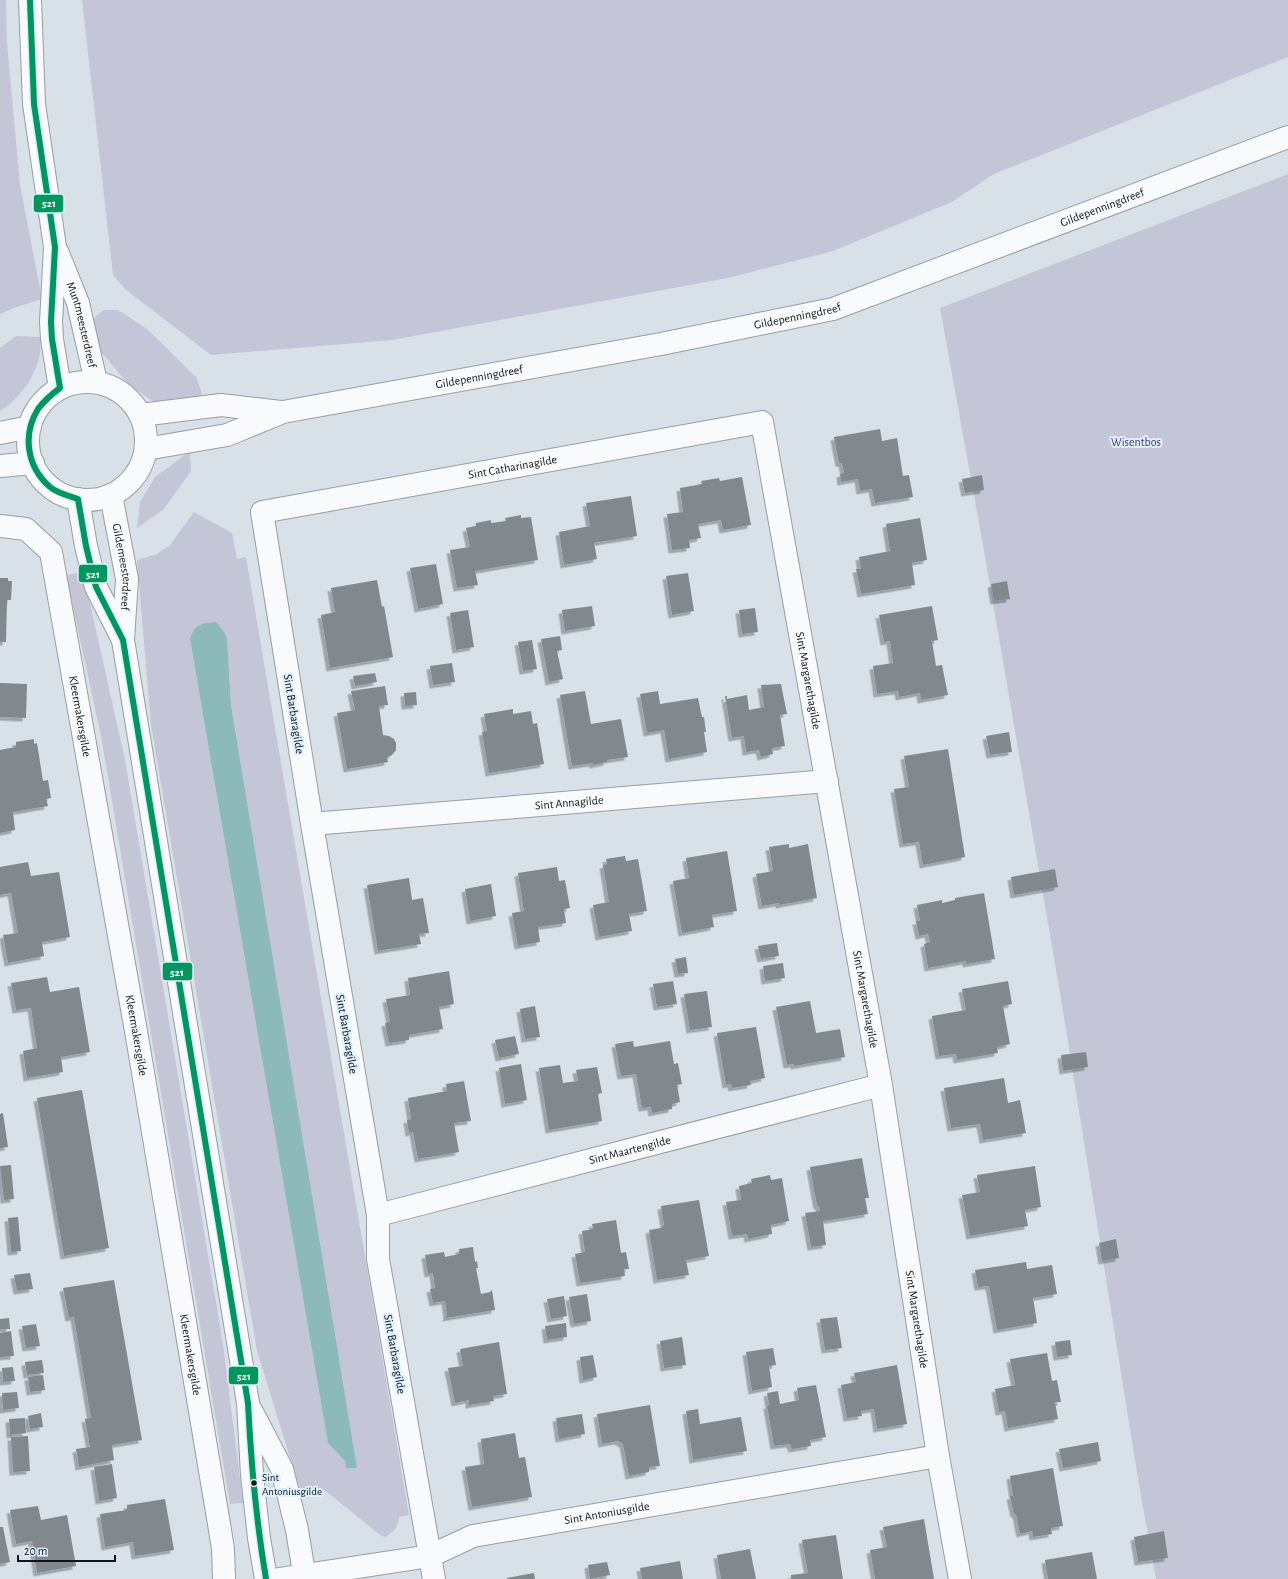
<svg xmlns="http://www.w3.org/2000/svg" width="1288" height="1579" viewBox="0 0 1288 1579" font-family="'Alegreya Sans',sans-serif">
<defs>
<filter id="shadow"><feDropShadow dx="-3.5" dy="3.5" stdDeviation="0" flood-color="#0004"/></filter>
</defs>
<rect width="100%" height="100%" fill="#d8e1e8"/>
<path fill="#c4c6d8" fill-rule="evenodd" d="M0,0H6L7,43L20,185L42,299L14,308L0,314Z
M82,0H1288V57L994,174L952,202L833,251L728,278L392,340L211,355L126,290L113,275Z
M1288,174V1579H1156L1139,1485L1062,1005L983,545L940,308Z
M104,310H118L147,329L196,377L202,393L194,407H176L154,402L128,384L97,347L89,327L96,316Z
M16,336L40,337C40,342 41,348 40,353C37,375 19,400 0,411V348Z
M190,451L191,471L164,509L137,528L140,502L155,477Z
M194,512L232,533L237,559L246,557L409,1515L399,1517C398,1528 394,1531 385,1537L380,1535L327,1492C317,1488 310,1488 300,1490L257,1351L151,725L137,560L157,554L170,545ZM192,633L227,638L231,705L356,1468H346L345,1461L328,1442L190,639Z
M83,572L125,760L223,1344L243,1503L230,1504L101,736L66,575Z"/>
<path fill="#8cbab8" d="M216,622L224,632L227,638L231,705L357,1468H346L345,1461L328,1443L190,639C194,624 203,623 216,622Z"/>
<path fill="#82898d" filter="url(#shadow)" d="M880,429L882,441L897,438L903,476L909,475L913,497L875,503L872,489L860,491L858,479L841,482L840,474L844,473L842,463H839L834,437Z
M982,475L984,490L965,493L962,479Z
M742,477L751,525L723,530L721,520L698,524L701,538L689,540L690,548L672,550L667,514L683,512L680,488L702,484L701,481L719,478L720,481Z
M631,496L637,536L594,543L597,559L564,565L559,532L590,526L586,503Z
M521,515V518L531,517L538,560L475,571L478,585L457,588L450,550L470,547L466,528L476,526V523L491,520V523L506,521L505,518Z
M920,518L927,560L912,563L915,585L861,594L856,569H861L859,557L890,551L886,524Z
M436,564L443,604L418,609L410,568Z
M688,573L694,611L672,615L666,576Z
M0,578H8V581H12L11,600H7L6,642H0Z
M377,580L382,607L384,606L393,657L330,668L321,615L335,612L331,588Z
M1007,581L1010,599L994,601L991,584Z
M592,606L595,626L565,631L562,610Z
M932,606L938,640L932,641L936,666L942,665L948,695L921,700L920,693L899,697L898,691L877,694L873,666L893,663L890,641L884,642L879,615Z
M755,608L758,632L742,634L739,610Z
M468,610L474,647L456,650L450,613Z
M560,636L562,650L557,651L563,679L549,682L541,639Z
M532,640L537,669L523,671L518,642Z
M452,663L455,682L433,685L430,666Z
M375,673L377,682L355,686L353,676Z
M0,683L27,684L26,718L0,717Z
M781,684L787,714L780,715L785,746L772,748L773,754L761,757L759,750L746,752L744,736L732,738L725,696H727V699L747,695L749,710L764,707L761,685Z
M385,686L388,705L379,706L383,735L389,736L394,739L396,743V750L392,755L387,757L388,762L347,769L337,713L355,710L351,691Z
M585,691L591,724L621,719L628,757L607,760V762L593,765V763L572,766L560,695Z
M658,691L660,704L698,698L702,717H704L706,732H704L707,752L669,759L664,730L647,733L640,694Z
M416,692L417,705L405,706L404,693Z
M513,709V714L531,711L533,724L537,723L544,764L489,773L482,732L487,731L484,714Z
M1009,732L1012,752L990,755L986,736Z
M34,739V744L37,743L43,781L48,780L51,798L46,799L48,806L13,812L15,830L0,833V750L16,747V742Z
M948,749L965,857L923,865L919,842L903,844L894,789L909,787L904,756Z
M789,844V848L808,844L817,898L779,905V903L762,906L756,874L773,871L769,847Z
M727,851L737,911L712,915L714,927L682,933L673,881L689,878L686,858Z
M625,856L626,861L638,859L647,911L629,914L632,931L599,937L593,905L609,902L603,865L607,864L606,859Z
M28,862L31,876L59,872L70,937L42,942L44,956L8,963L3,935L18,933L11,893L0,895V867Z
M557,867L559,881L565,880L570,908L564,909L566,923L538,927L540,942L518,946L512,913L524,911L518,873Z
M1055,869L1058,887L1014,895L1011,877Z
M409,878L412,900L423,898L429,933L419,934L421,944L378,951L367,885Z
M491,884L496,916L470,921L465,889Z
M984,893L995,959L966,964V961L928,968L924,944L930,942L928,934L919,936L916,921H920L917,905L942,900V903L955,900V898Z
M777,943L779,956L761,959L758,946Z
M686,957L688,973L678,974L675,959Z
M783,963L785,978L765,981L763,966Z
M449,971L454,1004L439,1007L443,1029L409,1035V1040L389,1043L385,1023L390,1022L386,999L410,995L408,978Z
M47,977L50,992L79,987L90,1052L61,1057L63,1072L27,1078L23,1051L37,1048L31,1008L16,1010L11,983Z
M673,981L677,1004L657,1007L653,984Z
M1008,981L1012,1004L1003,1006L1010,1044L997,1047L998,1053L957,1060L956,1054L939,1056L932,1016L966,1010L962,989Z
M707,991L712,1027L690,1030L684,994Z
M810,1001L816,1033L840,1029L845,1057L794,1066V1064L787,1065L776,1007Z
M535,1006L540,1037L525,1039L520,1009Z
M756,1027L765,1078L750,1081L751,1085L732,1088L731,1084L726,1085L717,1033Z
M515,1036L519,1054L499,1058L495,1040Z
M633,1041L634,1047L670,1041L674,1064L678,1063L682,1084L677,1085L680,1102L672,1104V1109L652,1113L651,1107L642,1108L636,1074L621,1076L615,1044Z
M1086,1052L1088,1067L1063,1071L1061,1055Z
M521,1064L527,1100L505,1104L499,1068Z
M560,1065L563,1083L578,1081L576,1070L597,1067L602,1093L598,1094L602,1121L549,1130L539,1068Z
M1004,1078L1008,1103L1020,1100L1026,1133L983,1140L980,1124L951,1128L944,1088Z
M464,1081L471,1121L454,1123L459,1152L418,1159L413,1132L409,1133L407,1120L411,1119L408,1098L447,1091L446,1084Z
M82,1090L109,1248L64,1256L37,1098Z
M3,1113L8,1147L0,1148V1114Z
M862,1158L869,1198H865L868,1214L823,1221L826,1245L811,1247L805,1213L820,1211L819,1206H817L810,1167Z
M11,1165L14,1199L4,1200L0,1166Z
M1035,1166L1041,1207L1025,1210L1028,1226L970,1236L962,1195L980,1192L977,1175Z
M770,1175L771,1180L782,1178L789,1221L771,1225L772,1234L748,1239L747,1234L732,1236L726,1202L741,1200L739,1186L752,1183L751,1179Z
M699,1200L709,1256L686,1260L689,1275L657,1280L649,1230L661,1228L664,1225L661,1206Z
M18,1217L21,1251L11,1252L8,1218Z
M616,1220L621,1253L626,1252L629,1269H624L625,1276L580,1283L575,1254L585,1252L582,1231L593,1229L592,1224Z
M1116,1239L1119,1258L1102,1261L1099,1243Z
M473,1247L475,1262L477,1261L478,1268H476L481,1294L490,1292L492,1290L495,1310L446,1318V1316H447L445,1301L433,1303L430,1289L435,1288L433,1273L428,1274L425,1255L444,1252L445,1257L459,1254V1249Z
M1026,1262L1027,1269L1052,1265L1057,1294L1033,1298L1037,1323L997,1330L989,1286L978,1287L975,1270Z
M30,1273L33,1289L17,1291L14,1275Z
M114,1280L142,1440L112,1445L114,1460L79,1467L76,1449L90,1447L85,1419L91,1418L74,1317L69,1318L63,1288Z
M587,1294L591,1321L574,1324L569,1297Z
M564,1296L567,1316L551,1319L547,1299Z
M837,1317L842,1348L825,1350L820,1319Z
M9,1318L10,1329H0V1319Z
M566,1323L567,1337L547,1340L545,1326Z
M36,1324L40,1346L26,1348L22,1326Z
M11,1331L14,1356L0,1357V1333Z
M682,1337L686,1365L664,1368L660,1341Z
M1070,1340L1072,1355L1057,1357L1055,1342Z
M499,1342L507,1394L493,1396L494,1401L469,1405V1400L455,1403L448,1368L463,1366L460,1349Z
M773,1348L776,1365L769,1366L772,1387L752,1391L746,1352Z
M1047,1353L1052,1381L1057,1380L1061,1402H1055L1058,1419L1008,1428L1005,1411L999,1412L995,1389L1015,1385L1010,1359Z
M593,1355L597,1377L583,1380L580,1357Z
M42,1360L44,1373L27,1375L25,1362Z
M897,1365L907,1424L877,1429L874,1409L861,1411L862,1416L847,1418L841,1385L856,1382L854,1373Z
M13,1367L15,1381L3,1382L2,1368Z
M43,1375L45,1390L30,1392L28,1377Z
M816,1385L826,1437L810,1440L811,1446L792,1449L790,1444L774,1446L767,1406L769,1405L767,1393L778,1391L780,1404L799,1400L797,1388Z
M17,1392L19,1408L3,1410L2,1393Z
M650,1405L660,1466L649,1467V1472L629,1476L623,1444L618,1441L602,1444L597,1414Z
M698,1409L700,1424L741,1417L747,1451L693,1460L686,1411Z
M41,1413L43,1427L30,1429L28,1416Z
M582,1414L585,1434L559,1439L556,1418Z
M25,1418L26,1433L10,1435L9,1419Z
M515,1433L519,1458L525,1457L532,1497L472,1507L465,1467L484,1464L481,1439Z
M28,1436L30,1471L13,1472L11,1437Z
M1098,1442L1101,1461L1063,1468L1059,1449Z
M112,1464L117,1498L99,1501L94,1467Z
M1053,1468L1063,1526L1051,1528L1052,1534L1033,1537L1032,1531L1020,1534L1016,1514H1014L1010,1496H1013L1010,1476Z
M165,1499L174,1550L135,1556L133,1542L105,1547L100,1514L127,1510V1505Z
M38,1506L41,1520L67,1515L76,1566L37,1573L32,1541L16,1544L10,1510Z
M924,1519L934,1579H875L870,1550L887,1547L883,1527Z
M0,1527H3L10,1562L0,1564Z
M1164,1531L1168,1558L1138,1562L1134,1537Z
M836,1535L843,1579H791V1575L808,1573L802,1540Z
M750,1549L756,1579H721L717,1555Z
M1092,1552L1097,1579H1048L1045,1560Z
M680,1561L683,1579H642L640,1568Z
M607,1562L610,1575L590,1579L588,1565Z
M534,1573L535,1579H507V1578Z"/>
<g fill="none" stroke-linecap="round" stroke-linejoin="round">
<defs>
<g id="street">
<path id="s1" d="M0,526L26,529L51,552L137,1037L219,1524L223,1549L224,1579"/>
<path id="s2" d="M312,824L827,781"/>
<path id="s3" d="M378,1215L881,1085"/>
<path id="s4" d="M279,1579L430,1556L473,1536L938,1456"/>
<path id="s5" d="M434,1579L378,1259V1215L312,824L262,512L762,422L881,1085L938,1456L960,1579"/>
</g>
<g id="secondary">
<path d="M30,0L34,104L55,247L51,322L52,339L60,388"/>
<path id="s6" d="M57,251L78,303L96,382"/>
<circle cx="87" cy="441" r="59"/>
<path d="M141,415L221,405L281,412"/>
<path d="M0,433L30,427"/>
<path id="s7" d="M146,449L227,435L283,412L661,344L833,309L1288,137"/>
<path d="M0,466L33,463"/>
<path id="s8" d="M111,495L127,579L123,640L248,1403L252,1475L259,1538L266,1579"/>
<path d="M78,499L86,546L96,587L123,640"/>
<path d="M251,1410L282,1469L297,1530L305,1579"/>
</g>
</defs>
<use href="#street" stroke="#979ea4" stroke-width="24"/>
<use href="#secondary" stroke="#979ea4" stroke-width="24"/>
<use href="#street" stroke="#f9fafc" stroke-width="22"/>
<use href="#secondary" stroke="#f9fafc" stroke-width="22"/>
<defs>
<path id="bus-1" d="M30,0L34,104L55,247L51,322L52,339L60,388C52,394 44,401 38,409C22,435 27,467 50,487C57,493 69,496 78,499L86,546L96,587L123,640L248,1403C251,1462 256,1520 266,1579"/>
</defs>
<use href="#bus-1" stroke="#def0fd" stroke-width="9"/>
<use href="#bus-1" stroke="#00965e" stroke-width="6"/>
</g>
<circle fill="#0e1418" stroke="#def0fd" stroke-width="1.5" cx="254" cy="1483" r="3.5"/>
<g text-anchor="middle" stroke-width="4" stroke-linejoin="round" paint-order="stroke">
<g font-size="11" fill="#0e1418" stroke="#def0fd" text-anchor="start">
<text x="262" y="1481">Sint<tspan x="262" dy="14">Antoniusgilde</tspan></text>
</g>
<g font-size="12" fill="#0e1418" stroke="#def0fd">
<text dy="4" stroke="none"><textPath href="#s7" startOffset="990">Gildepenningdreef</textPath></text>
<text dy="4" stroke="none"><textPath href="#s7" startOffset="666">Gildepenningdreef</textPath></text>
<text dy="4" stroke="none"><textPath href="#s6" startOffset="78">Muntmeesterdreef</textPath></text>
<text dy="4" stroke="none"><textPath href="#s7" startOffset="342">Gildepenningdreef</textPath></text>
<text dy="4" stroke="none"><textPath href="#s5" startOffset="1336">Sint Catharinagilde</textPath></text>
<text dy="4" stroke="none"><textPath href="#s8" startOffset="73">Gildemeesterdreef</textPath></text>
<text dy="4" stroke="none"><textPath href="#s5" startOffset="1852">Sint Margarethagilde</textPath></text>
<text transform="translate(294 714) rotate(81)" y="4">Sint Barbaragilde</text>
<text dy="4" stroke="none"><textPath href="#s1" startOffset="227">Kleermakersgilde</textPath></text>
<text dy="4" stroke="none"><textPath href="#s2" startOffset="258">Sint Annagilde</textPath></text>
<text dy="4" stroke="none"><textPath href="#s5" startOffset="2176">Sint Margarethagilde</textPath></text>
<text transform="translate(347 1034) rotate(80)" y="4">Sint Barbaragilde</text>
<text dy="4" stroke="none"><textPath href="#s1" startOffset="551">Kleermakersgilde</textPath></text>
<text dy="4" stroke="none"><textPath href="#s3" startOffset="260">Sint Maartengilde</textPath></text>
<text dy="4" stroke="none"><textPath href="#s5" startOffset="2500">Sint Margarethagilde</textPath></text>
<text transform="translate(395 1354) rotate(80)" y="4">Sint Barbaragilde</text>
<text dy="4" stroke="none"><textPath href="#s1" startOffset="875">Kleermakersgilde</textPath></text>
<text dy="4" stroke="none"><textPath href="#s4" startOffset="336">Sint Antoniusgilde</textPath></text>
</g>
<g font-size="12" fill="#45356e" stroke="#def0fd">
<text x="1136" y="446">Wisentbos</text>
</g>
</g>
<g stroke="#def0fd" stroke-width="1.5">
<rect x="33" y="194" width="31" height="19" rx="4" fill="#00965e"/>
<rect x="78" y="564" width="30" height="19" rx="4" fill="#00965e"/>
<rect x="162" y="962" width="31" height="19" rx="4" fill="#00965e"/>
<rect x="228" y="1366" width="31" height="19" rx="4" fill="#00965e"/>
</g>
<g font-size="11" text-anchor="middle" font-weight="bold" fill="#fff">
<text x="49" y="207">521</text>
<text x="93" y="578">521</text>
<text x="177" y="976">521</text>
<text x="244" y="1380">521</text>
</g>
<path d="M18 1555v6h97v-6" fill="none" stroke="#0e1418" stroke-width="2"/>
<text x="24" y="1555" font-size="12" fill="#0e1418" stroke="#def0fd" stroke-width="3" paint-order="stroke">20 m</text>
</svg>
